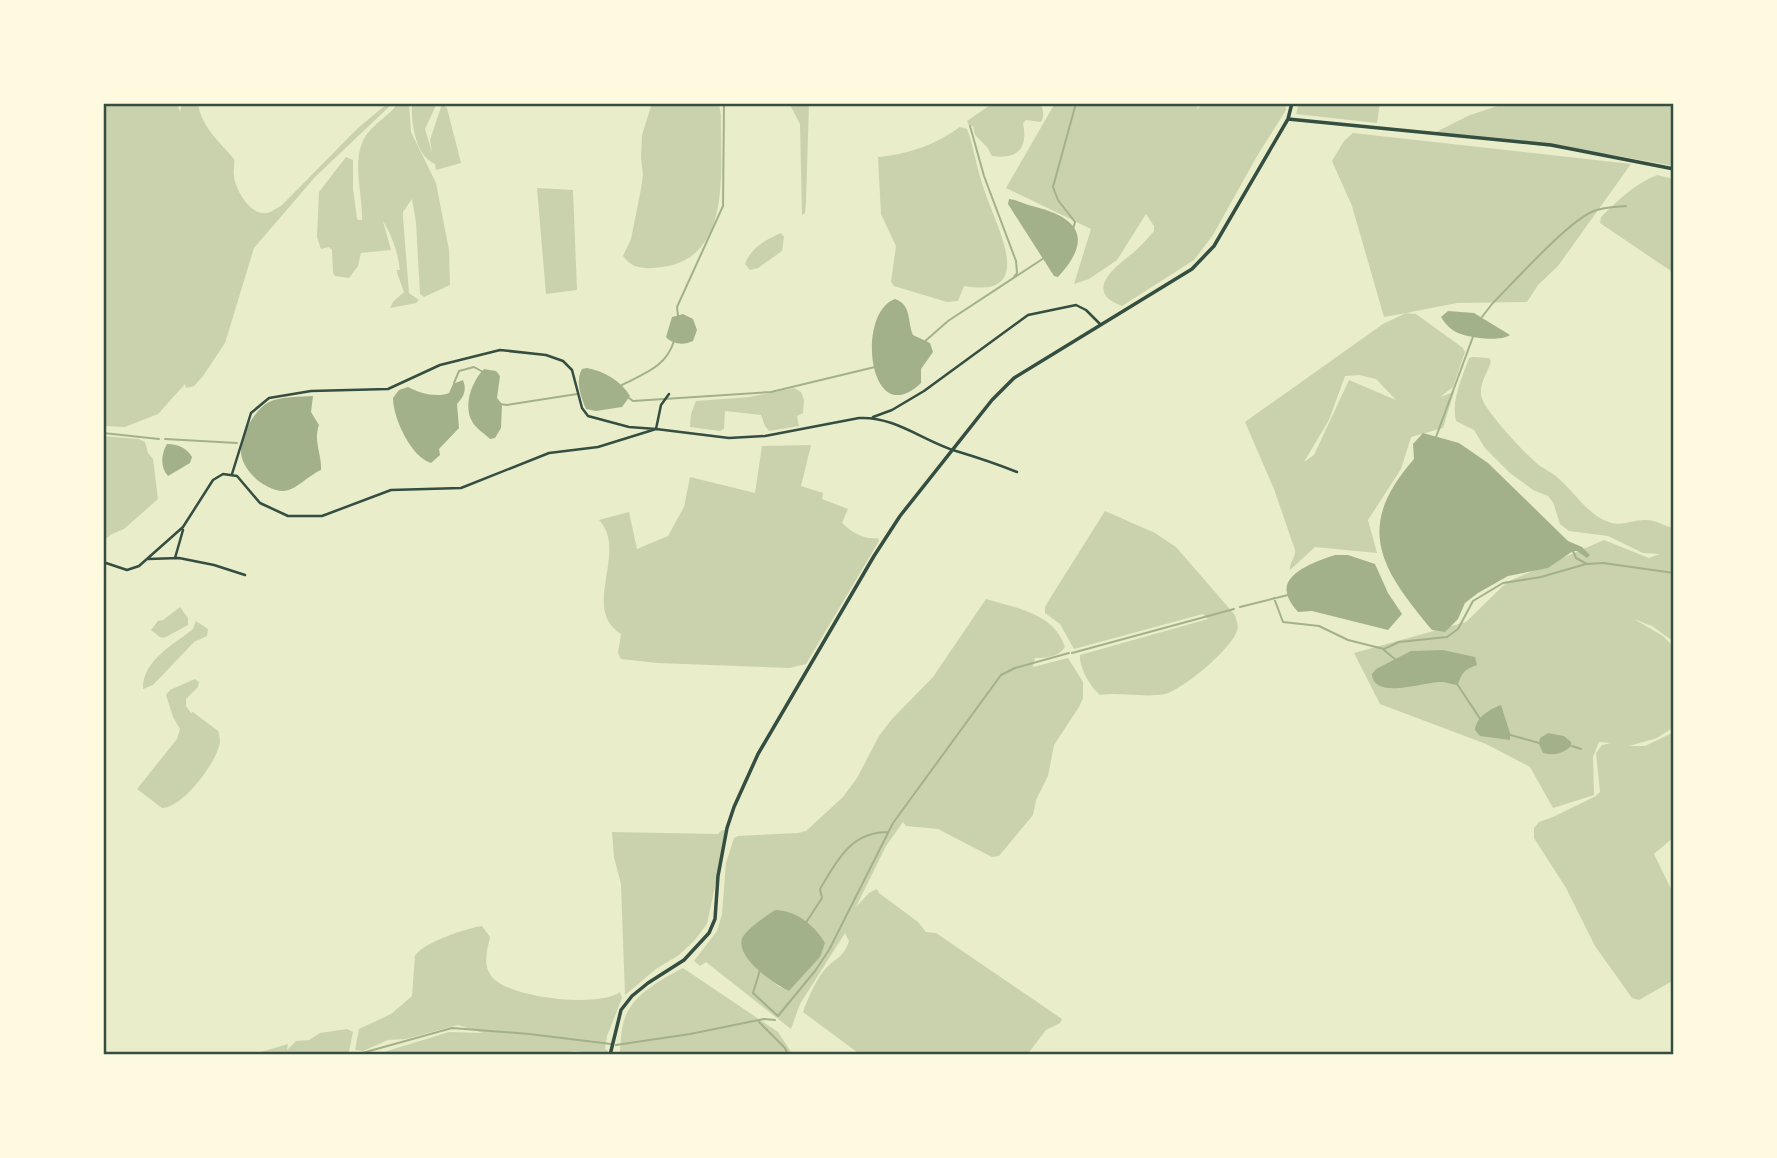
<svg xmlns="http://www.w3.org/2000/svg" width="1777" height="1158" viewBox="0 0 1777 1158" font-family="'Sofia Sans Condensed',sans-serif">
<rect width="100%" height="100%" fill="#e9edc9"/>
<path fill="#cad2ad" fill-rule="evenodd" d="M103,103H177L180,112L182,103H198C201,127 220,142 234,159C235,165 233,170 234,176C235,189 250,215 266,213C271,213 276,208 281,206L358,128L388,103H393L315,177L254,248L225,343L203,376L194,386L186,388L185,384L158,414L125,427L103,426Z
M398,103H409L411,132L436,183L449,250L450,285L424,297L420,294L416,222L412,199L403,212V217L409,293L419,300L416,303L390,308L393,302L404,292L397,273V270H400C397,250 393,238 383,221L391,250L361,253L358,266L349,278L335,276L333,273L332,250L329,247L321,249L317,237L319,192L346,157L353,160V189L357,218L358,220H362C363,194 350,157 367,134C376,122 389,116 398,103Z
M412,103H437L425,129L432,152L430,140L442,104L447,108L461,163L436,170L435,164C415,156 411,122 412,103Z
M652,103H719L721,116C720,169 733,258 662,267C646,269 633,270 623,256L631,239L641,189L643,175L641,158L642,135Z
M789,103H809L806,202L805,213L802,215L800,124Z
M993,103H1040C1043,110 1045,115 1041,122L1026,120L1023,123C1028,147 1019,160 992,156L987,147L975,135L973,126H969L967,121Z
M1055,103H1200L1196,110L1203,103H1285L1286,110L1257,156L1213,235L1194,260L1122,306C1081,291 1118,265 1134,252C1141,246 1147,239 1154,231V226L1146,214L1117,260L1089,279L1074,284L1091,229L1006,188Z
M1299,103H1380L1377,123L1296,114Z
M1507,103H1674V166L1613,155L1436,132L1470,115Z
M960,127L967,129L970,137C975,156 979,176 986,195C998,230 1037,299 964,286L958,301L947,302L894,286L891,282L896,246L881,214L878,157C907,155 937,144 960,127Z
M1353,133L1631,164L1558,266L1538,285L1527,302L1457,303L1406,313L1416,314L1463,348L1465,352L1453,387L1440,397L1454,392L1443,428L1411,437L1401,469L1368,520L1377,553L1315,547L1290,570C1289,562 1296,558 1295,550L1274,489L1245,422L1383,324L1406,313L1384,317L1352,206L1332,161L1344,141ZM1359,375L1376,379L1396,400L1349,380L1314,455L1304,462L1329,420L1345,376Z
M1657,175L1674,179V270L1671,271L1600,223L1601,217C1617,201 1636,183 1657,175Z
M537,188L573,190L577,290L546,294Z
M781,233L784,237L782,251L758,268L750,270L745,264C751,248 765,240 781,233Z
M1473,357L1489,358L1491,361C1488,374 1476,386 1483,401C1490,416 1527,456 1540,466C1546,470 1553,473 1558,478C1573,491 1588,514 1606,521C1619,527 1630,521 1643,520C1656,519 1663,526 1674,528V642L1652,626L1634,619L1663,636L1674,647V727L1657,738L1629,746H1645L1674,732V837L1654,854L1674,895V980L1639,1000L1632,998L1595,946L1566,888L1534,838V828L1539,822L1553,817L1596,796L1600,792L1596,753L1602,745L1611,743L1599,742L1593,757L1594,795L1553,808L1530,767L1486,744L1380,704L1354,653L1466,622L1507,582L1604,540L1649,558L1660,554L1643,553L1608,536L1569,531L1560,524L1553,502L1548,496L1533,490L1510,473L1485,448L1474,430L1456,421C1451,400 1462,378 1469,358Z
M794,388L801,392L804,400L803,413L797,416L799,426L769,431L765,426L761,415L725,411L724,429L720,431L690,427L691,414L696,401L749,397Z
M103,436L139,439L145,442L148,453L153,459L158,499L124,529L112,534L103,541Z
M811,445L801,486L823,493L822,499L848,509L842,523C852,532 863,540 878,538L879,541L806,664L789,668L657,663L621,659L618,653L621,634C580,608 629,552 599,520L629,512L637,549L668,536L684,507L690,477L755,493L762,446Z
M1105,511L1155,533L1176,547L1235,615C1236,620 1239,625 1237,631C1231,649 1184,689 1165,694C1144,698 1121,692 1100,695C1090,687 1079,667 1080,655L1208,619L1203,614L1074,649L1060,624L1045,613V607L1049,600Z
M986,599C1016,608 1054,613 1065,647C1059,657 1046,658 1035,658L1033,667L1068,658L1083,682V698L1079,707L1054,745L1048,776L1036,800L1033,815L999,856L992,857L938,829L906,826L903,822L886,846L856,907L869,893L877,889L879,893L918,922L926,932L936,933L1062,1019L1060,1023L1046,1030L1027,1055H861L803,1012C808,998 817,977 827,967C837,958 845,955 849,941L845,933L800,1004L791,1029L706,962L700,966L694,961L717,931L722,914L726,863L734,838L738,836L798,833L806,831L843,797L857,778L879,736L892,719L933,677ZM797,916L814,928L819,957L789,991L778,986L754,965Z
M180,607L188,618V625L164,638L160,637L151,630L158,621L163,620Z
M196,621L208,629L207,636L194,642L153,685L143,689C142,661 173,645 193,629Z
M195,679L199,682L198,687L186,699V706L191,713L193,712L218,731C219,731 220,741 220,742C217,762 183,808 162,808L137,789L177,739L180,729L173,717L166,695L170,690Z
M722,830H727L707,924L694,941L679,955L656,969L625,995L621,884L614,857L612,832L718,834Z
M482,926L490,937C487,951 482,966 493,978C511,998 599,1008 620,992L622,998L607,1036L605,1049L608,1051L607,1055L574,1051L555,1055H374L449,1032L483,1033L458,1025L406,1039L388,1040L363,1051L355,1050L359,1029L391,1014L412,996L415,956C422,943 467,928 482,926Z
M683,968L778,1032L793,1055H616L620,1051C621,1040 621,1028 625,1018C633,994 662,979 683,968Z
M347,1029L353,1032L349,1052L345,1055H251L288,1044L287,1050L296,1041L309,1040L320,1033Z"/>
<path fill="#a3b18a" d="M1009,199C1019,200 1026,205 1036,207C1081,219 1092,240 1058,277L1054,276L1008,204Z
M895,299C912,305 907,321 913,335L930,343L933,352L921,369V383C869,433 855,313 895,299Z
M1448,311L1474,313L1510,335C1499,342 1471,338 1458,333C1451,330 1445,324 1441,317Z
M683,314L693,319L697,330L693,341C685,345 673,345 666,337L672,317Z
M587,368C604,371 621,381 630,396L622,407L596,411L586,409C581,397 575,381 582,369Z
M484,369L496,371L500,376L497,398L502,404L501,428L495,438L490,439C485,434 477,429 473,423C462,406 472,381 484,369Z
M463,380C467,390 464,396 457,404L459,428L439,449L440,455L431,463C411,457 393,418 393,398L399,390L408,387C419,393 437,398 449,393L453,384Z
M313,396L311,412L319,425C313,441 322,454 321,470C309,475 295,491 283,491C265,490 243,472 241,453C240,436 254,410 269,402C282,396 299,397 313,396Z
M1423,433L1459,443L1488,463L1568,541L1582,547L1590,555L1587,558L1577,551H1573L1548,568L1508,576L1478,593L1465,603L1458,619L1445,632L1432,630C1380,568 1354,527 1414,459L1413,444Z
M167,444C178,444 187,448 192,457L190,463L168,476C160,467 161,454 167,444Z
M1335,555H1348L1375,564L1388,593L1402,614L1388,630L1312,611L1298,612C1294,607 1288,600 1287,593C1282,572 1320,560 1335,555Z
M1443,650L1475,657L1477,665C1465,669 1461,673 1458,685C1452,685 1448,682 1442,682C1426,681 1373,701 1372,674L1376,669L1411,651Z
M1501,705L1510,733V740L1480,736L1475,730C1476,717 1490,709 1501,705Z
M1548,733L1564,736L1571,742V746C1563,754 1553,756 1543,753L1539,744L1540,738Z
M775,910C795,910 815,925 825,943L820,957L789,991C774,984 730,954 744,935C752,925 765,917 775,910Z"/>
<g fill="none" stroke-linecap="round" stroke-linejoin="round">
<path stroke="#a3b18a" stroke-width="2" d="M970,126L984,176L1016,261L1017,273L1014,277
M1073,229L1075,222L1058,200L1053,187L1076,103
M678,316L677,307L723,206L724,103
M1482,317L1492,304C1513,283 1569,220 1594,211C1604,207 1615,207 1626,206
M923,343L948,321L1044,258
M454,383L459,371L474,367L483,372
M622,385C645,373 666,367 674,341
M629,398L633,401L771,392L875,367
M500,404L507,405L577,394
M103,433L159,439
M1436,437L1474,334
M165,439L237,443
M1573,551L1576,558L1587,564L1603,563L1674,573
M1274,598L1283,622L1319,626L1348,640L1384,649L1399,642L1447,637L1458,629L1473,601L1503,583L1541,577L1586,564
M1240,607L1288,595
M1384,650L1396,660
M1072,653L1234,609
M1457,684L1481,720
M1507,734L1539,743
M1572,746L1581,749
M805,924L822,898L820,889C837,861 850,832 888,832
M760,970L753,993L778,1016L815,971L829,950L893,823L1001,675L1015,668L1069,653
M759,1022L785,1048L788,1055
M616,1045L690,1034L764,1019L775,1020
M355,1055L452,1028L529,1034L611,1044"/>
<path stroke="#344e41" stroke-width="2.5" d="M873,417L892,410L924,391L1028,315L1076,305L1086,310L1100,324
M232,474L251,413L269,398L311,391L388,389L440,365L500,350L546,355L563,361L572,370L582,408L588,416L629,427L656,429L661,405L669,394
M175,558L183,530
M148,559L179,558L214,565L245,575
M103,562L127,570L139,566L183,527L213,480L223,474L237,476L260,503L288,516H322L391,490L461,488L549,453L598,447L656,429L729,438L765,436L859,418C895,416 923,441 956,451C976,457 997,464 1017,472"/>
<path stroke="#344e41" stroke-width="3.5" d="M1288,119L1551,145L1674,169
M610,1055L621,1010L632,996L648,983L684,960L709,933L715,919L718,876L727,828L734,807L758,754L874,556L900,516L992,400L1014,378L1192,269L1214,246L1288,119L1292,103"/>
</g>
<rect width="1777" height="1158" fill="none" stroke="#fefae0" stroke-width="210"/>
<rect x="105" y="105" width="1567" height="948" fill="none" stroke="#344e41" stroke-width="2.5"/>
</svg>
